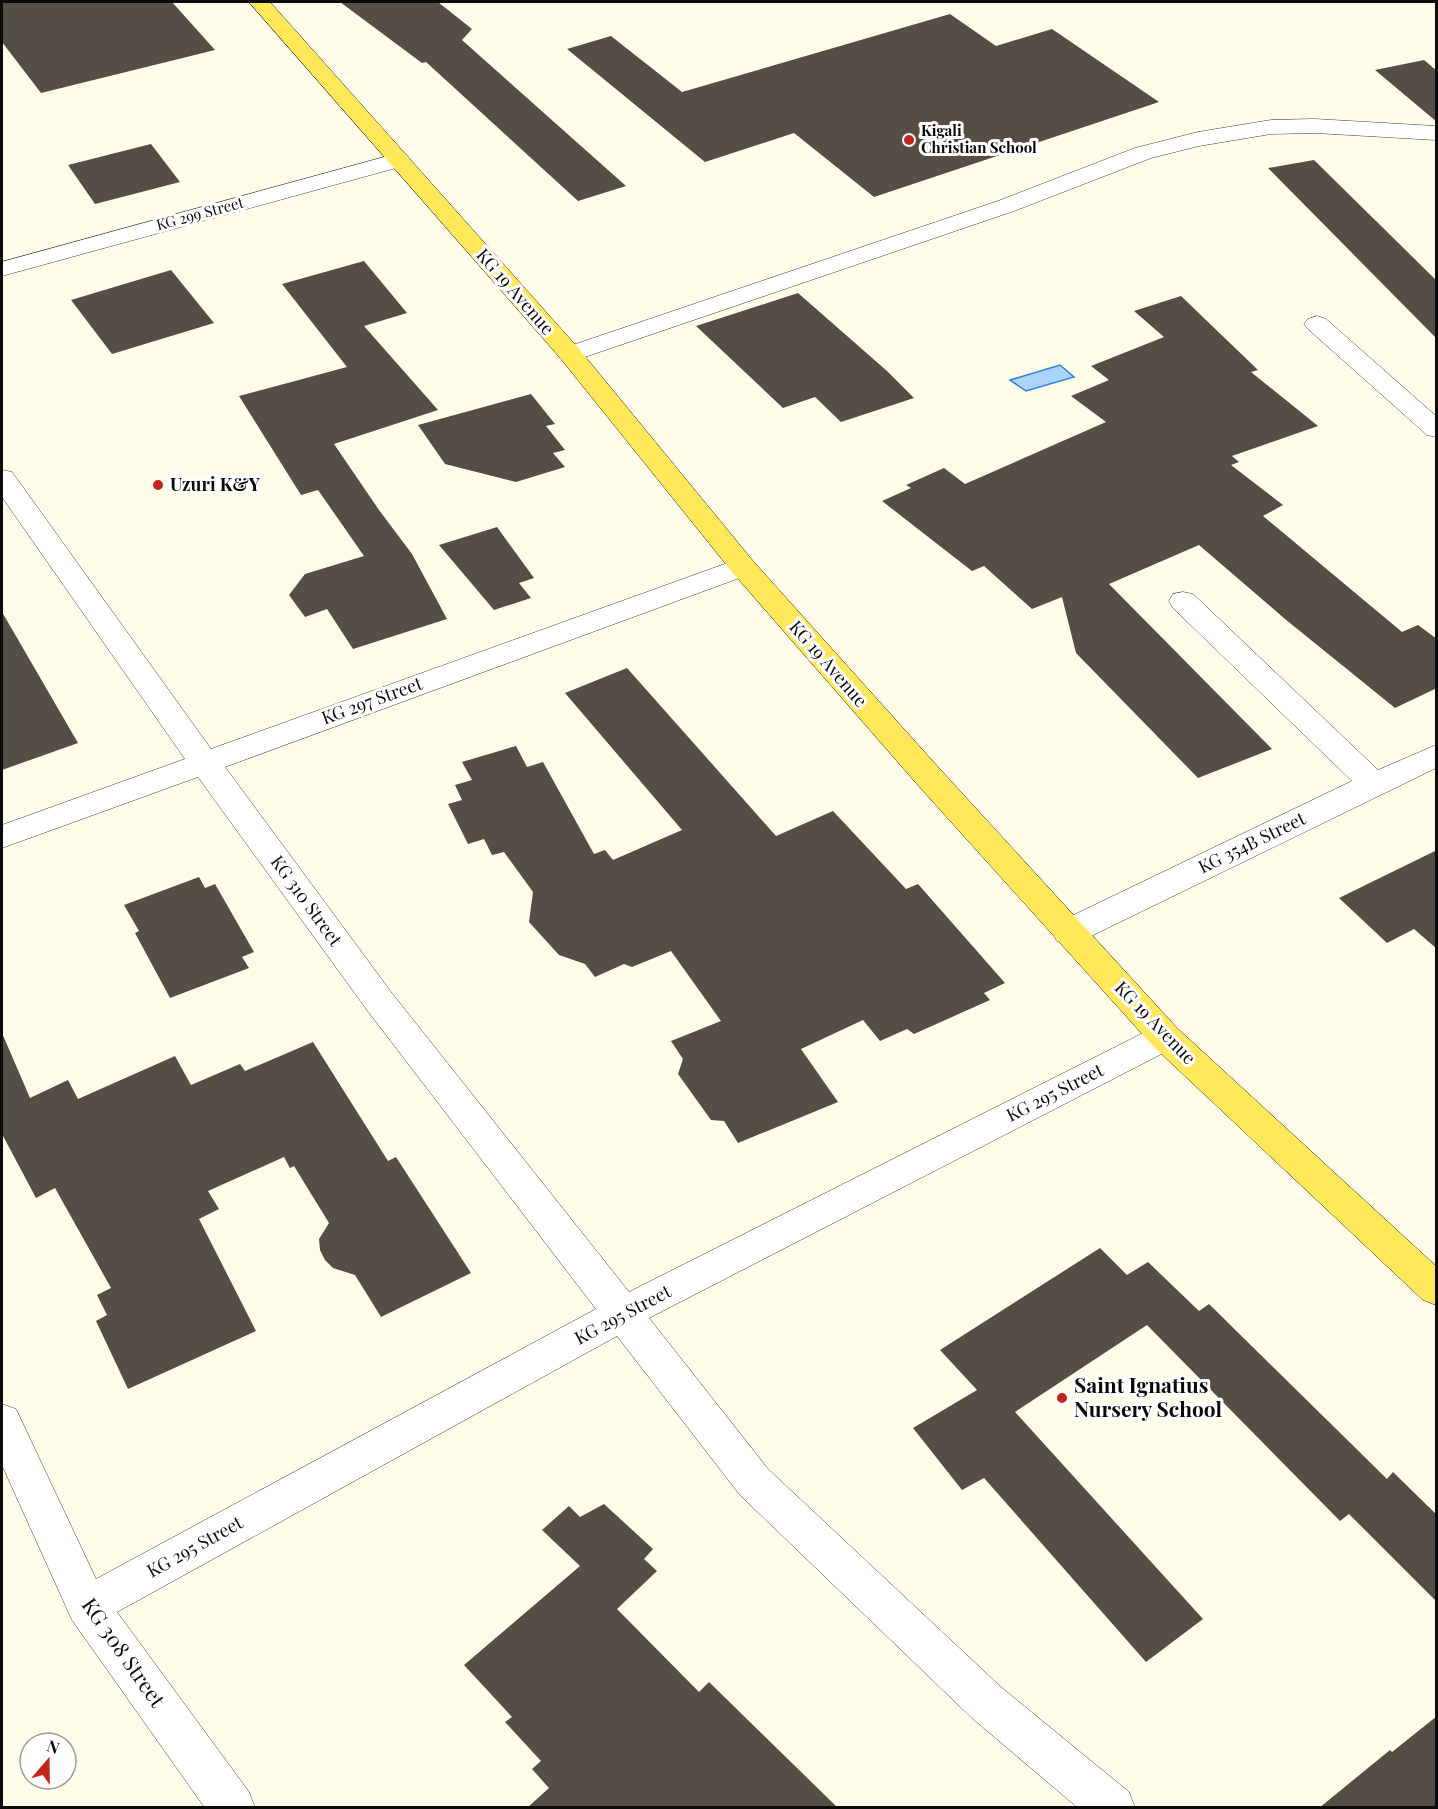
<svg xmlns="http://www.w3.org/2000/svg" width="1438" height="1809" viewBox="0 0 1438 1809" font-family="'Playfair Display',serif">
<rect width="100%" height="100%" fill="#fffdea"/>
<path fill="#abd4fa" stroke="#2e81d5" stroke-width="1.5" d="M1060,365L1074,377L1026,391L1010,380Z"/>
<path fill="#544e47" d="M2,2H172L215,50L41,93L2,42Z
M340,2H438L472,29L462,40L626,186L578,201L426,62L422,63Z
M950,14L996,46L1052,29L1159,102L874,197L794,133L705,162L567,49L611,36L682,92Z
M1424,60L1437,71V122L1375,70Z
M151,144L180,182L95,204L68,165Z
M1314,160L1437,281V339L1268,168Z
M364,261L407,313L364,326L438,410L334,444L379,510L412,554L447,619L353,649L327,609L305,617L289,595L305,574L364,556L318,490L301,495L239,396L347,367L282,284Z
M171,270L214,323L112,354L71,300Z
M798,293L887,371L914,398L841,422L815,397L783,408L696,326Z
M1181,296L1258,370L1251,372L1318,426L1232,456L1239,462L1231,465L1283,505L1263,516L1402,632L1418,625L1437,639V688L1395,708L1285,619L1199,545L1109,584L1272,749L1198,778L1076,653L1062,597L1032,609L984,566L972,571L882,501L911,488L906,485L944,468L965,484L1106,422L1071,396L1109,380L1091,366L1164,337L1134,311Z
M531,394L555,424L546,426L565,450L553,453L565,467L516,482L445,464L418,425Z
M497,527L534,578L519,583L531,598L494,610L439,545Z
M2,612L78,743L2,770Z
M627,668L776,836L833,811L906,889L918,884L1005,983L984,993L990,1000L914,1034L907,1029L880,1041L863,1020L801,1049L838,1102L738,1143L724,1121L711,1120L678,1074L683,1059L671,1041L721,1021L671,951L632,967L624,964L595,977L585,964L559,955L529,922L533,892L504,852L492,855L484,839L468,844L448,804L462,800L455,785L472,780L462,762L516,746L527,767L543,762L594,854L605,850L613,860L682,830L565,693Z
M1437,850V949L1414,929L1387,943L1339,898Z
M199,877L205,888L215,884L254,952L242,957L249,968L170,998L135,933L139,931L124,905Z
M2,1033L30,1098L68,1080L78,1099L175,1056L191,1085L240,1064L245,1071L313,1042L388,1161L396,1157L471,1273L381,1317L355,1275L333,1268L325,1260L320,1250L319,1239L329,1223L294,1166L290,1168L284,1157L208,1191L219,1209L199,1219L256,1331L128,1389L96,1321L107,1315L97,1295L111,1288L55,1188L36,1198L2,1134Z
M1100,1248L1127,1275L1148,1262L1199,1311L1209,1304L1387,1479L1393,1472L1437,1515V1602L1349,1514L1340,1521L1147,1325L1015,1412L1203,1619L1146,1662L984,1478L962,1490L913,1428L977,1390L940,1350Z
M604,1504L653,1549L644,1559L657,1571L617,1609L699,1692L709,1682L838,1808H527L549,1788L532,1769L541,1761L505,1722L512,1717L464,1665L580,1566L542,1530L569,1506L580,1517Z
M1437,1716V1808H1319L1390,1750L1392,1752Z"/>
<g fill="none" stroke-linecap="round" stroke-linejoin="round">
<defs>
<path id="minor" d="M1315,119L1436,126V140L1315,133L1271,134L1199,146L1151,158L1014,211L579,359L570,362L561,359L557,354L561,349L998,201L1135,148L1198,132L1271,120Z
M399,153L407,155L410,160L407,165L2,276V262Z
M1317,316L1326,319L1436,416V437L1427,435L1308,329L1304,324L1308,319Z
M2,470L12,472L211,749L733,561L743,558L753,561L757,567L753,573L225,767L391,992L629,1292L1153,1028L1165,1024L1177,1028L1182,1037L1177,1046L649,1318L768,1469L1002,1688L1129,1792L1135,1808H1078L972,1718L740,1495L617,1336L117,1612L249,1792L255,1808H205L72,1620L2,1465V1404L16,1409L96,1579L596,1309L367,1010L198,777L2,848V825L185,759L2,497Z
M1183,592L1193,594L1378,770L1436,745V768L1081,941L1069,944L1057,941L1052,932L1057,923L1352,781L1173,608L1169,601L1173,594Z"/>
<path id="major" d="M249,2H270L579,349L753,561L938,767L1177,1028L1436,1266V1305L1423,1300L1153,1046L916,783L733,573L561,359Z"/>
</defs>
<use href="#minor" stroke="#3e3e3e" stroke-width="1"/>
<use href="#major" stroke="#1c1c1c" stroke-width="1"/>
<use href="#minor" fill="#fff" fill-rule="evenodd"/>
<use href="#major" fill="#ffe85a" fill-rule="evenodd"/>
</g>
<g fill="#c2251c" stroke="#fff" stroke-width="2">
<circle cx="909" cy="140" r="6"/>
<circle cx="158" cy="485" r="6"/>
<circle cx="1062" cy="1398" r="6"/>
</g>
<g text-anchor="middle" stroke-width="6" stroke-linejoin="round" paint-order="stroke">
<g font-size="15" font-weight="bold" fill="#0b0b0b" stroke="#fff" text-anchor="start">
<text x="921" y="136">Kigali<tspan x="921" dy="17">Christian School</tspan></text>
</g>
<g font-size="15" fill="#0b0b0b" stroke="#fff">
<text transform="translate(200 214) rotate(-15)" y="5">KG 299 Street</text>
</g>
<g font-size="18" fill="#0b0b0b" stroke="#fff">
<text transform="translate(515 292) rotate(49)" y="6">KG 19 Avenue</text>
<text transform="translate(828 664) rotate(49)" y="6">KG 19 Avenue</text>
<text transform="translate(372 701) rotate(-20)" y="6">KG 297 Street</text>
<text transform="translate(1252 843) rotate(-26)" y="6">KG 354B Street</text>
<text transform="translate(306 901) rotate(54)" y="6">KG 310 Street</text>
<text transform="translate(1155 1023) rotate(46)" y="6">KG 19 Avenue</text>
<text transform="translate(1055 1093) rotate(-27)" y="6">KG 295 Street</text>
<text transform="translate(623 1315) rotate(-28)" y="6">KG 295 Street</text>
<text transform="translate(195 1547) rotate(-29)" y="6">KG 295 Street</text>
</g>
<g font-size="18" font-weight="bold" fill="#0b0b0b" stroke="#fff" text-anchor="start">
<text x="170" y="491">Uzuri K&amp;Y</text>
</g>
<g font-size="21" font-weight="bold" fill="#0b0b0b" stroke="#fff" text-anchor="start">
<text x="1074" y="1393">Saint Ignatius<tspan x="1074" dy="24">Nursery School</tspan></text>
</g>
<g font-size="21" fill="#0b0b0b" stroke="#fff">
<text transform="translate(123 1653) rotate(55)" y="7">KG 308 Street</text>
</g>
</g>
<rect width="1438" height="1809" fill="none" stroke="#0b0b0b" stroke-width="6"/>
<g transform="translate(48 1761) rotate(20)"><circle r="28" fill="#ffffff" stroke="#9d9d9d" stroke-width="1.5"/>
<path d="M0-4.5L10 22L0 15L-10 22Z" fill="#c2251c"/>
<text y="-9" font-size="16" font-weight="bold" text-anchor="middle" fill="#0b0b0b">N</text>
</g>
</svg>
